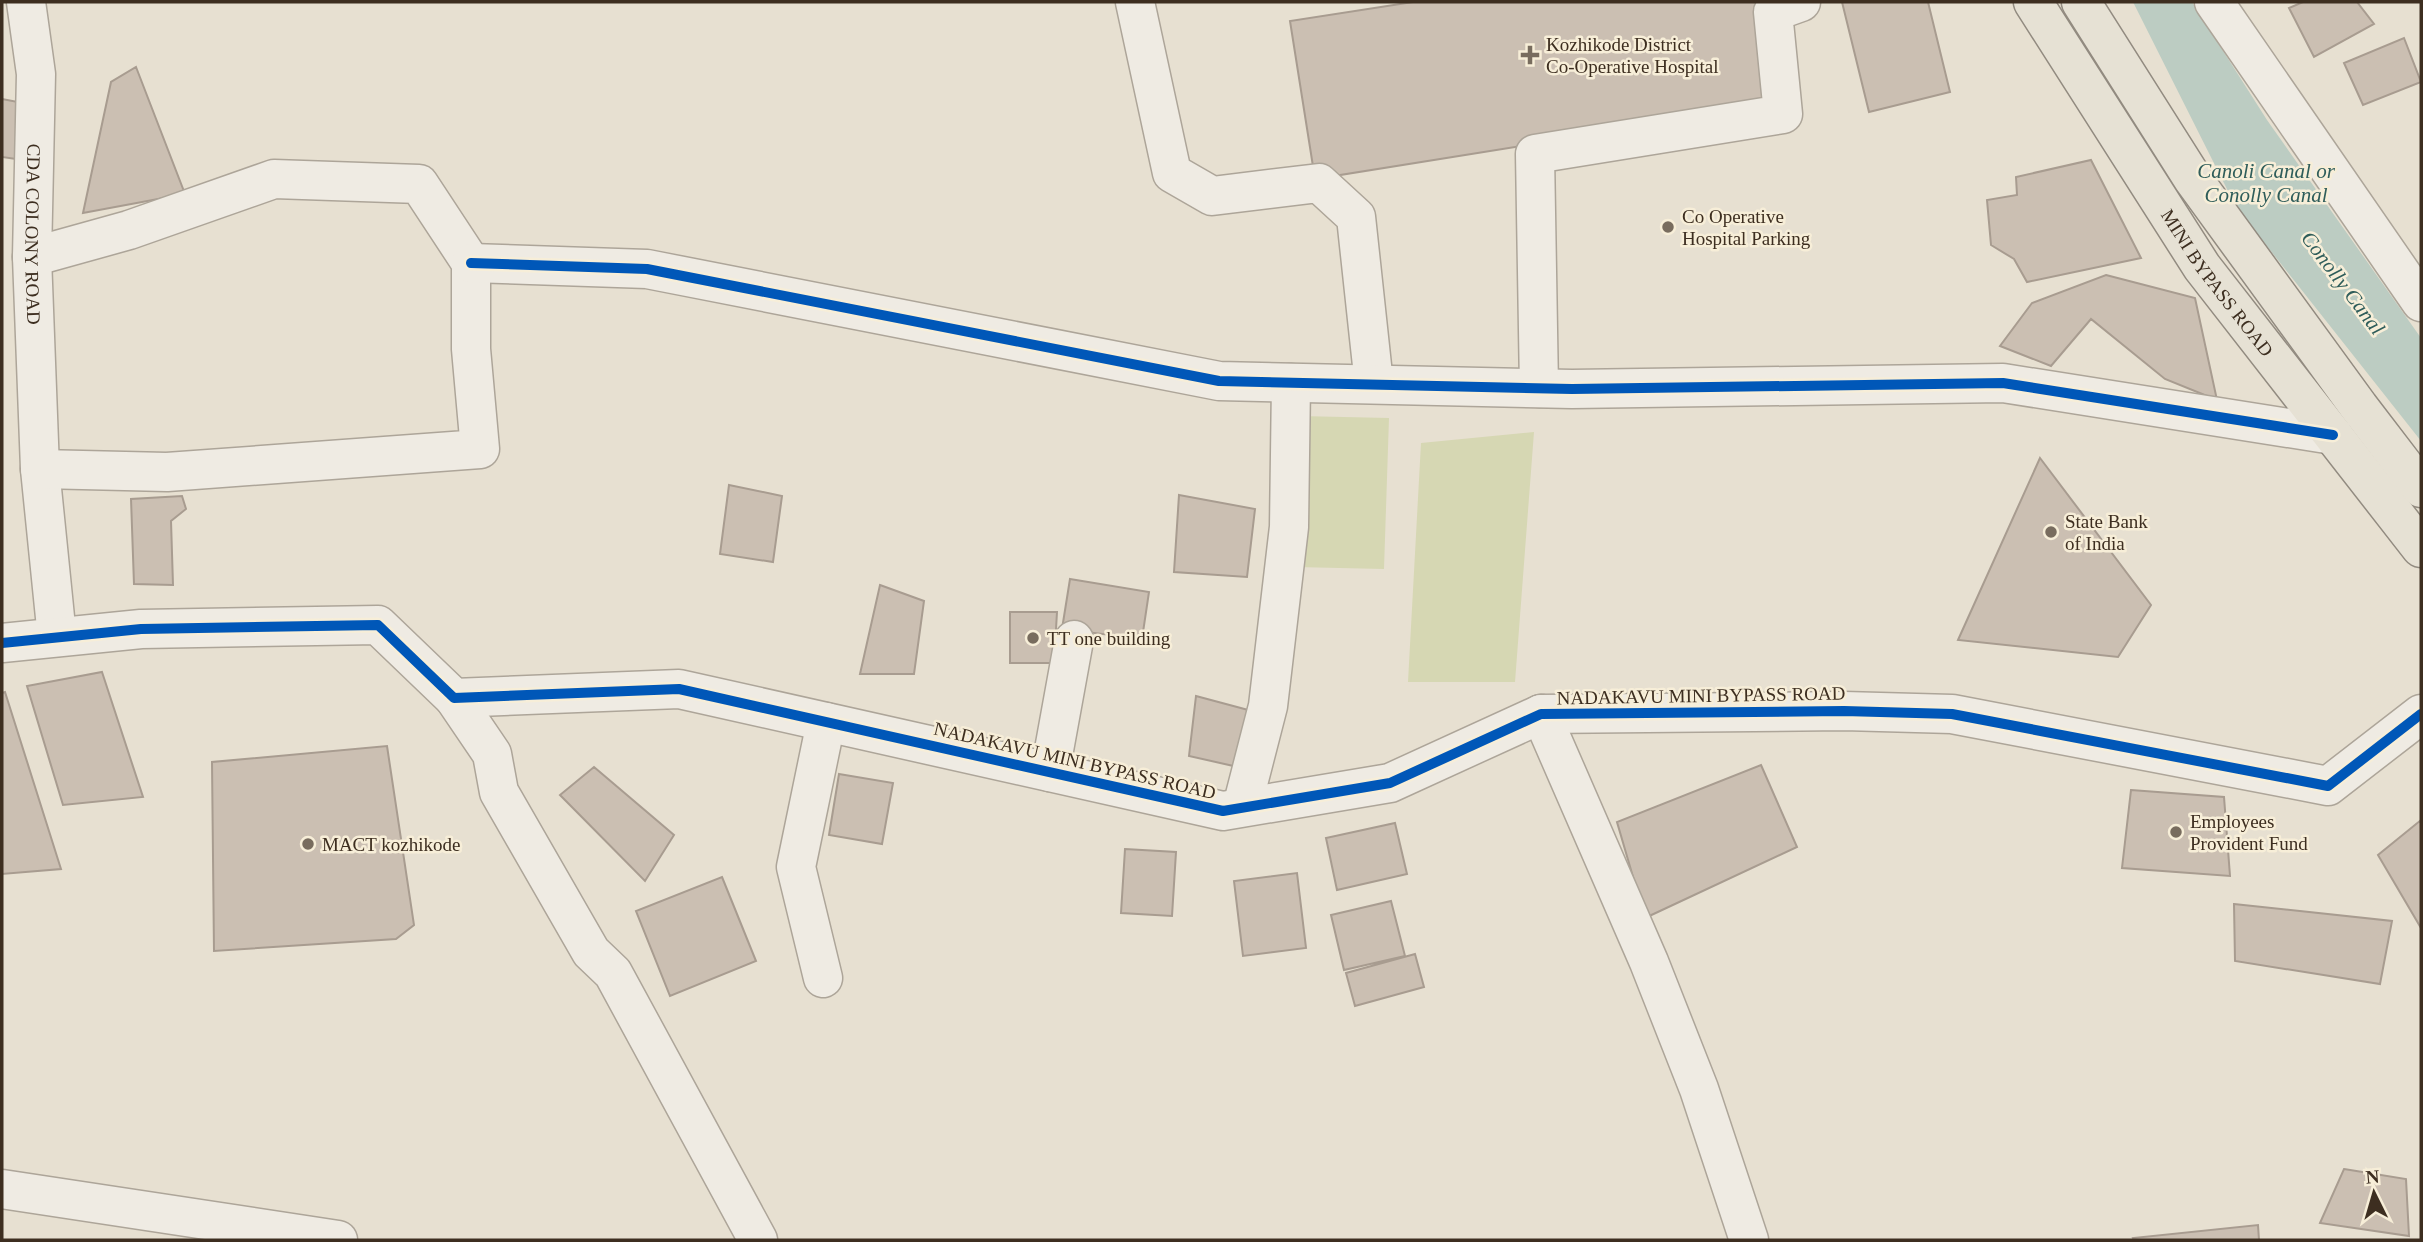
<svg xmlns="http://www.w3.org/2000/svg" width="2423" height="1242" viewBox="0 0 2423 1242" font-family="Georgia,serif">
<rect width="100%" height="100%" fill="#e7e0d1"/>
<path fill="#d6d7b3" d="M1299,416L1389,418L1384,569L1295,567Z
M1534,432L1515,682H1408L1421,443Z"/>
<path fill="#bcccc2" d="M2133,2H2192L2267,120L2421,338V441L2236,207Z"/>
<path fill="#cbbfb2" stroke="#a89c90" stroke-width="2" d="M1413,2H1779L1795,102L1315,179L1290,21Z
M1842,2H1928L1950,92L1869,112Z
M2303,2H2357L2374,24L2314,57L2289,8Z
M2404,38L2421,82L2363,105L2344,63Z
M136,67L185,194L83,213L111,82Z
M2,99L18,102L23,160L2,157Z
M2091,160L2141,258L2027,282L2014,259L1991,245L1987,200L2017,195L2016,177Z
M2106,275L2195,298L2217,400L2165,379L2091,319L2051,366L2000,346L2032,303Z
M2040,458L2151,605L2118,657L1958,640Z
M729,485L782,496L773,562L720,554Z
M1179,495L1255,509L1247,577L1174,572Z
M182,496L186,509L171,521L173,585L134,584L131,499Z
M1070,579L1149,592L1142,639L1062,629Z
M880,585L924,601L914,674H860Z
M1010,612H1057L1054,663H1010Z
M102,672L143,797L63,805L27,686Z
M5,692L61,869L2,874V693Z
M1196,696L1252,711L1238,767L1189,756Z
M387,746L414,925L396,939L214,951L212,762Z
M1761,765L1797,847L1645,918L1617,822Z
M594,767L674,835L645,881L560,795Z
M839,774L893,783L882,844L829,835Z
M2131,790L2224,797L2230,876L2122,868Z
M2421,820V928L2378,855Z
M1395,823L1407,874L1337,890L1326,838Z
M1125,849L1176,852L1172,916L1121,913Z
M1297,873L1306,948L1243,956L1234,881Z
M722,877L756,961L670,996L636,911Z
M1391,901L1405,956L1344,970L1331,915Z
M2234,904L2392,921L2380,984L2235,961Z
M1415,954L1424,987L1355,1006L1346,973Z
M2344,1169L2406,1179L2409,1236L2320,1223Z
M2258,1225L2259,1240H2134L2133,1238Z"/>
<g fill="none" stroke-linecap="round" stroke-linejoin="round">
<defs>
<g id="minor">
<path id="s1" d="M26,2L36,74L32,257L40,469L57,637"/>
<path d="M1135,2L1172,173L1212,196L1319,183L1356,217L1374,384"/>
<path d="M2214,2L2421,302"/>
<path d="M32,257L129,230L274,179L419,184L471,263V349L480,449L167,472L40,469"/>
<path d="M471,263L647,269L1219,381L1572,389L2003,383L2333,435"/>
<path d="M1539,388L1535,154L1783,114L1773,12L1801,2"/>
<path d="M2,643L141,629L378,625L454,698L679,689L1223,811L1390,783L1541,714L1844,711L1952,714L2328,786L2421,714"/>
<path d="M454,698L492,754L499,792L591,952L613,973L758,1240"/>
<path d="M1541,714L1649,962L1699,1089L1749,1240"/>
<path d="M1050,772L1074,640"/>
<path d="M1242,807L1268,706L1289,527L1291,383"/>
<path d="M823,978L796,867L826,722"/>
<path d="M2,1189L338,1240"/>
</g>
<g id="major">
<path id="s2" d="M2033,2L2202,267L2421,548"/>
<path d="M2081,2L2193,179L2359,407L2421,488"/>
</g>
</defs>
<use href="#minor" stroke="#ada599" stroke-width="41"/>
<use href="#major" stroke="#928b80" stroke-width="41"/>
<use href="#minor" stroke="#efebe3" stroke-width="38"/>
<use href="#major" stroke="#e6e1d4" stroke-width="38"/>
<defs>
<path id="cycleway" d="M471,263L647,269L1219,381L1572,389L2003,383L2333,435
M2,643L141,629L378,625L454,698L679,689L1223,811L1390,783L1541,714L1844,711L1952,714L2328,786L2421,714"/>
</defs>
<use href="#cycleway" stroke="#f7eed8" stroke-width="15"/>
<use href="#cycleway" stroke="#0057b8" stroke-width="10"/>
</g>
<g fill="#786c5e" stroke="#f7eed8" stroke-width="2.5">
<path d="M1526.5 44.5h7v7h7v7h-7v7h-7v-7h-7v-7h7z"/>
<circle cx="1668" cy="227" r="7"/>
<circle cx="2051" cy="532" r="7"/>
<circle cx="1033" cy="638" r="7"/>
<circle cx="2176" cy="832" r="7"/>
<circle cx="308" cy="844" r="7"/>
</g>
<g text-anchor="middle" stroke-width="5" stroke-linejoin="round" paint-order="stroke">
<g font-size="19" fill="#3d2e20" stroke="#f7eed8" text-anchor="start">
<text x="1546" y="51">Kozhikode District<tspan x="1546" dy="22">Co-Operative Hospital</tspan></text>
<text x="1682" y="223">Co Operative<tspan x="1682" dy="22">Hospital Parking</tspan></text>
<text x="2065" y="528">State Bank<tspan x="2065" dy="22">of India</tspan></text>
<text x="1047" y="645">TT one building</text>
<text x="2190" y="828">Employees<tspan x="2190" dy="22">Provident Fund</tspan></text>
<text x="322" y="851">MACT kozhikode</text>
</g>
<g font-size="19" fill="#3d2e20" stroke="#f7eed8">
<text dy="7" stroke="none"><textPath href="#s1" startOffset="233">CDA COLONY ROAD</textPath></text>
<text dy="7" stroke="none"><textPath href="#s2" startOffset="336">MINI BYPASS ROAD</textPath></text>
<text transform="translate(1701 695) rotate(-1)" y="7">NADAKAVU MINI BYPASS ROAD</text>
<text transform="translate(1075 760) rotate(13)" y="7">NADAKAVU MINI BYPASS ROAD</text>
</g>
<g font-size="21" font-style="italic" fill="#2f5d5a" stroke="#f7eed8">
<text x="2266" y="178">Canoli Canal or<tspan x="2266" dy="24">Conolly Canal</tspan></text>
<text transform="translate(2343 283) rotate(53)" y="7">Conolly Canal</text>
</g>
</g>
<rect width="2423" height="1242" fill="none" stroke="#3d2e20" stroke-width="7"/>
<g transform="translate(2374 1193) rotate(355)" stroke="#f7eed8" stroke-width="5" paint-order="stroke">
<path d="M0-5L12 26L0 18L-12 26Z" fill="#3d2e20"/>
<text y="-10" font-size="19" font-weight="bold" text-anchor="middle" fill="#3d2e20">N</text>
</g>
</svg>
